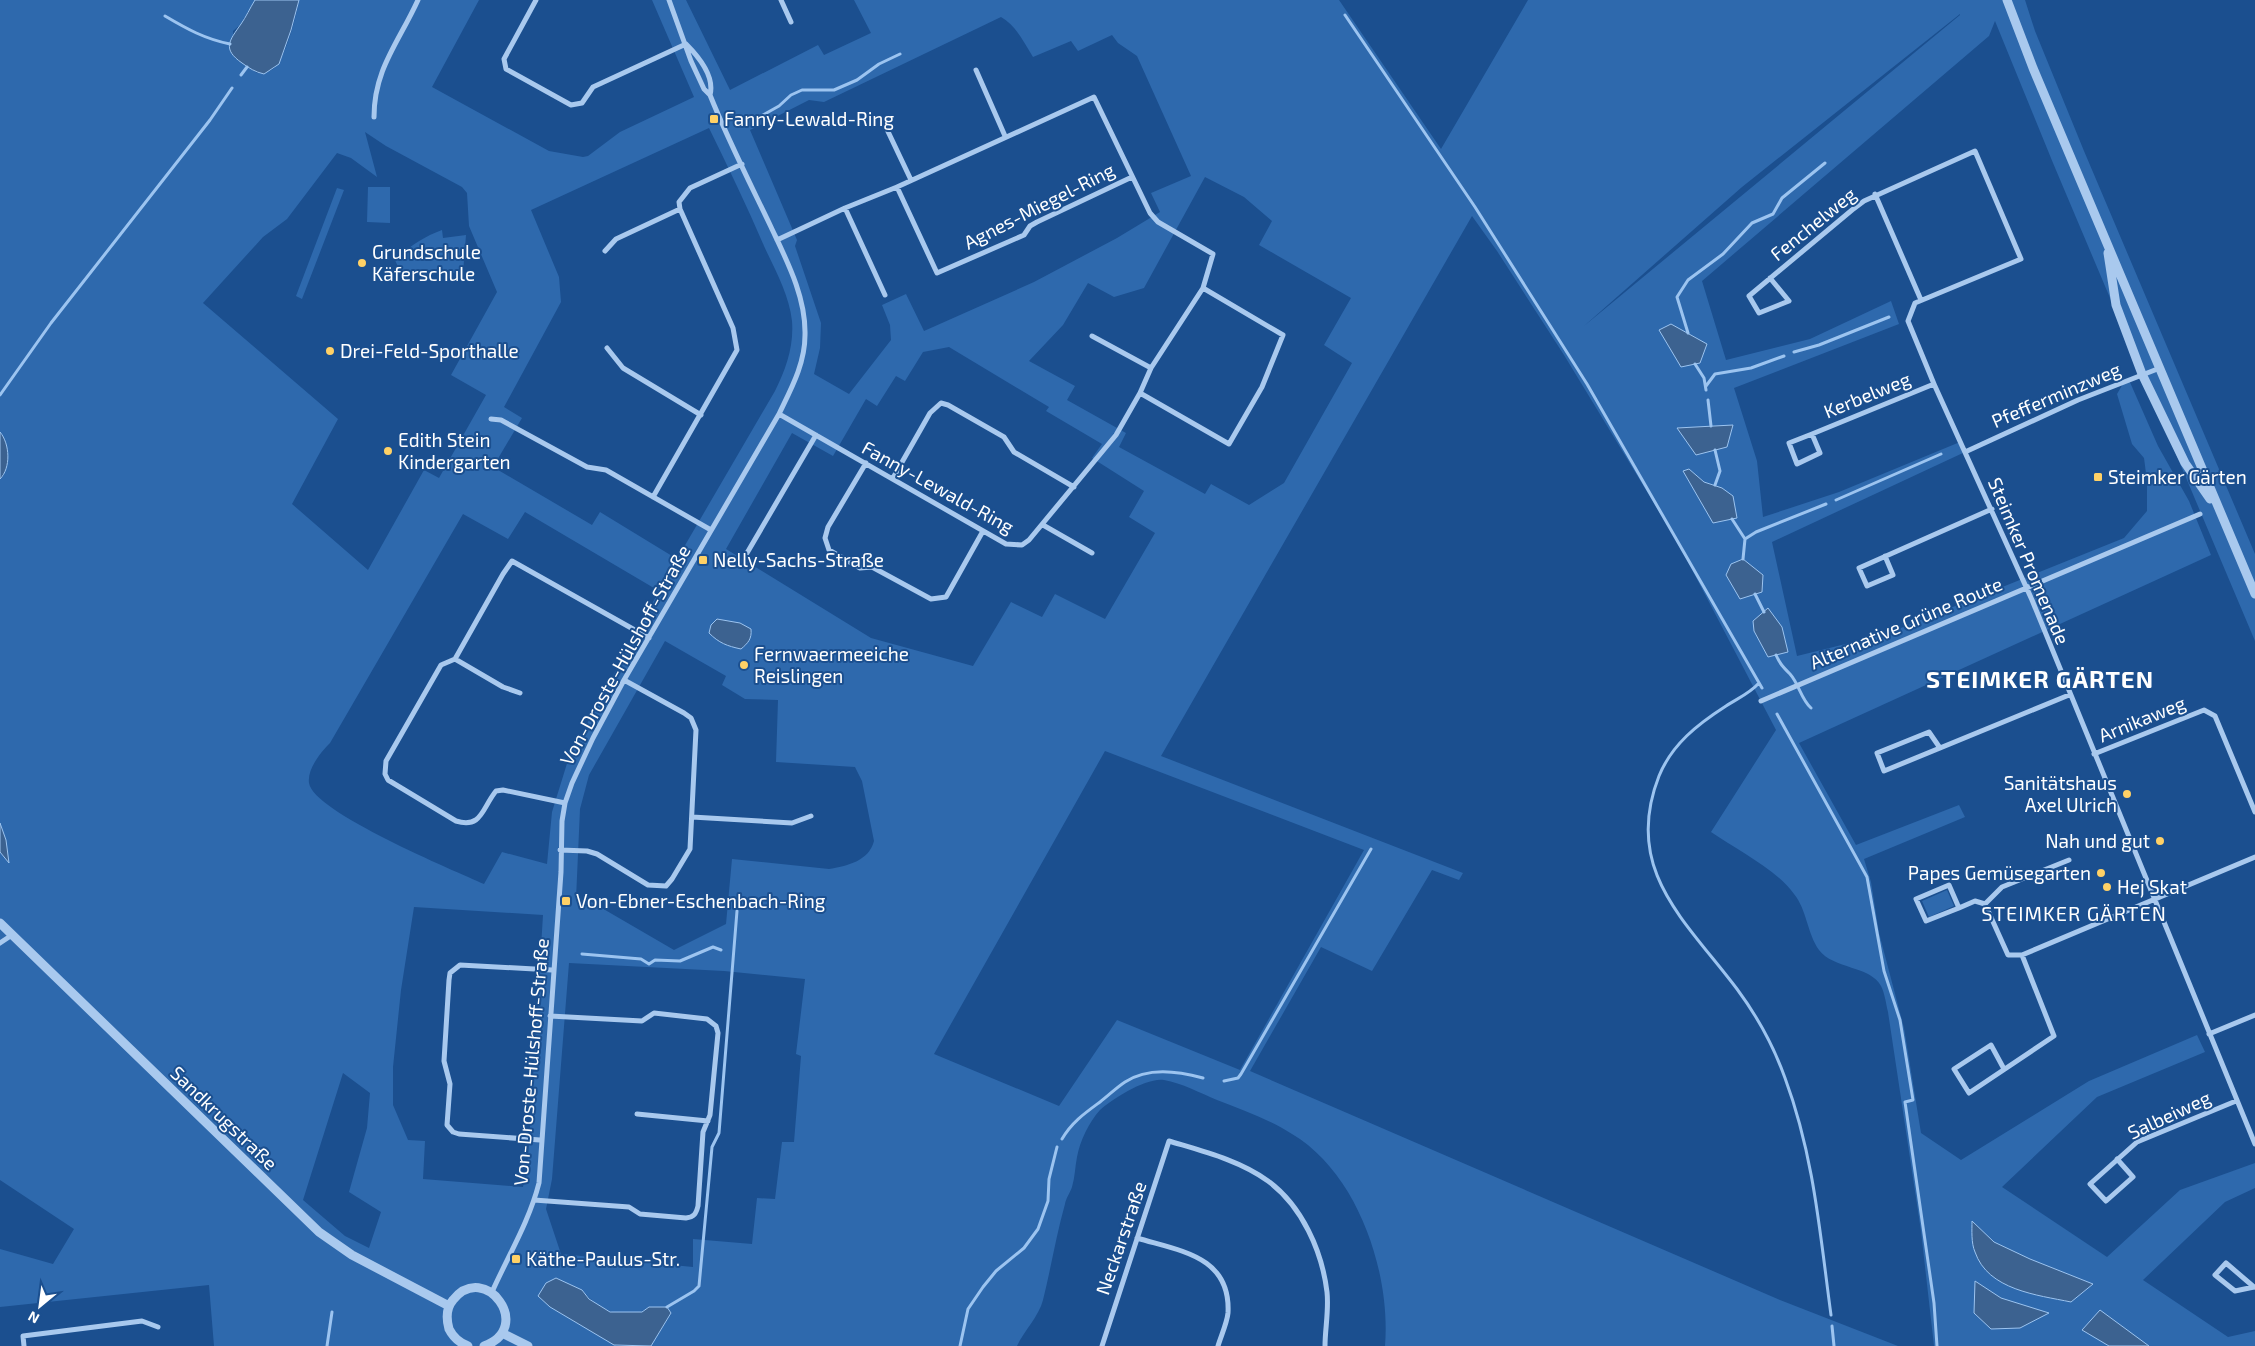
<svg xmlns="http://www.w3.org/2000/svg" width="2255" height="1346" viewBox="0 0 2255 1346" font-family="'Exo 2',sans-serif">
<rect width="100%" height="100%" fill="#1b4f8f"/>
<path fill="#2e69ad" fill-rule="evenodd" d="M0,0H255L240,25L233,31L234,57L257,73C262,72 269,72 273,69C284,63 297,14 299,0H479L432,87L549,151L583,157L588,156L620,132L694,97L652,0H686L730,90L818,45L824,55L871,33L854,0H1339L1441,149L1528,0H2025L2035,31L2084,151L2255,554V641L2053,163L1995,21L1989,36L1702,281L1726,360L1810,339L1891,301L1899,324L1734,388L1757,461L1763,517L1839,492L1960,442L1965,452L1772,542L1797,656L1886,634L2124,538L2147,511V481L2144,458L2132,444L2117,394L2124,382L2129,380L2158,446L2189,501L2211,555L1799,743L1856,845L1959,805L1965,817L1864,859L1871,882L1879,933L1904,1028L1921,1133L1961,1160L2089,1081L2197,1035L2205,1052L2097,1097L2002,1187L2107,1257L2180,1190L2255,1163V1188L2225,1202L2143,1280L2228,1337L2255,1331V1346H1934L1921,1231L1888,1012C1886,1004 1885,994 1881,986C1871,966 1833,969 1819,950C1807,933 1807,910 1794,894C1776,869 1737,850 1711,832L1776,730L1677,541L1564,355L1497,251L1472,216L1161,756L1463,873L1459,880L1432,870L1372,971L1321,947L1250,1071L1780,1300L1898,1346H1385C1391,1273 1358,1173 1292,1134C1269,1119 1242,1110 1217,1100C1200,1093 1182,1083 1164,1080C1147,1077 1112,1099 1100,1110C1089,1122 1080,1141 1077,1157C1075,1167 1075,1177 1072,1187C1070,1193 1066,1198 1065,1204C1056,1236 1051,1268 1043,1300C1039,1316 1024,1331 1017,1346H651L671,1314L649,1307C626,1324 597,1309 582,1290L550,1307L617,1346H214L209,1285L0,1307V1249L53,1264L74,1229L0,1180V852L8,862L6,840L0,823V479L4,475L3,436L0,432ZM1960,14V15L1584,326L1742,187ZM1001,17C1016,25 1024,43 1033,57L1071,41L1078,51L1112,35L1118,43L1137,56L1191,176L1151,193L1160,212L1117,238L1034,282L924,331L906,294L882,305L890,325L891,340L849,394L814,374L820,348L821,323L795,246L797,240L750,130L809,100L824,102ZM709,128C728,167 747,206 764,246C775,270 789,294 792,321C794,346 786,369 775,391L677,559L600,512L592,525L493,467L522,418L504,407L561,302L559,277L531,210ZM365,132L386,146L462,187L467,193L469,226L497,292L451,375L486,395L439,478L424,470L368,570L292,504L338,419L203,303L263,237L287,219L337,153L351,158L377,177ZM1205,177L1244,197L1272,221L1259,245L1351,298L1324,345L1352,363L1284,483L1249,505L1211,484L1205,494L1119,447L1126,433L1067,400L1075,386L1029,361L1063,325L1088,283L1114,297L1144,288ZM949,347L1049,407L1046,411L1102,444L1092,458L1144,491L1129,517L1155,533L1105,619L1055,594L1042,617L1011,602L973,666L871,638L726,549L792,433L833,456L866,399L877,406L896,376L905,381L923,352ZM525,512L659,591L569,757L552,812L547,864L502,852L484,884C455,871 313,812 309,783C307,769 321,752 330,743L463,514L508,539ZM665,641L726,676L722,685L745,699L778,700L776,762L855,767L862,781L874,841C869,861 847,866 829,869L732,859L726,924L674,950L588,900L576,899L580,809L589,775ZM1105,751L1364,850L1240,1070L1117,1020L1059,1106L934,1054ZM414,907L543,915L528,1158L523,1187L423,1179L425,1141L408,1140L393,1105V1067L401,990ZM569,963L724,971L805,979L796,1054L801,1056L794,1142H782L775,1199L757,1198L752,1244L693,1239V1267L561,1254L546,1209L552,1179ZM343,1073L370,1093L367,1128L349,1192L381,1212L369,1248L345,1236L303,1200Z
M368,187H390V223L367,222Z
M337,188L344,190L302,299L296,296Z
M442,230L443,238L466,235L463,273H440L439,269L425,271L403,278L395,260C410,246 423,237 442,230Z
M1947,890L1954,906L1929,917L1922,901Z"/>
<path fill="#3c6290" stroke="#9cc4f0" d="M255,0H299L291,30L279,64L264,74C255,72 249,68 242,63C222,49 229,41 241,24C246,17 250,8 255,0Z
M1671,324L1707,344L1700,363L1681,367L1659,330Z
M1733,425L1727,447L1696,455L1677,428Z
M0,432C10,444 11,468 0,479Z
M1689,469L1704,482L1722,488L1733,496L1737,518L1713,523L1683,471Z
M1743,559L1763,575L1762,592L1740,599L1726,575L1731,564Z
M1768,608L1782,627L1788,652L1768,657L1754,631L1753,621Z
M717,619L740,623L751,629C752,639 748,643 741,649C727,646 719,643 709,633L711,625Z
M0,823L6,840L9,863L0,852Z
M1972,1221L1994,1242L2030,1259L2093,1284L2071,1302C2037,1295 1988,1290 1975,1252C1971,1243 1972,1230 1972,1221Z
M556,1278L582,1290L589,1299L610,1312H642L649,1307H667L671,1313L651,1346L614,1345L550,1307L538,1296L546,1283Z
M1975,1281L2001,1298L2049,1313L2020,1328L1991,1329L1974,1313Z
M2100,1310L2149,1346H2109L2082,1330Z"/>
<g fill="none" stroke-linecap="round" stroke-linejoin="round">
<path stroke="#9cc4f0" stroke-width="3" d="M1345,15L1475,207L1587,384L1762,688
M165,16C187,29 205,39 230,44
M241,75L247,67
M763,115L779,106L791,95L802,90H834L857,80L879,64L900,54
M1688,333L1677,297L1688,280L1723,254L1752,223L1773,214L1782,198L1825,163
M1794,352L1819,345L1889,317
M1695,364L1704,378L1706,390
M1706,386L1715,374L1751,368L1784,356
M0,395L51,323L210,120L232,88
M1708,400L1711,426
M1715,485L1720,471L1715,450
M1836,500L1941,454
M1732,519L1745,539
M1743,559L1745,539L1756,532L1826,504
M1755,594L1764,612
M1776,655C1780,664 1783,667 1790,674C1799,684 1801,699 1811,708
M1759,683C1749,694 1738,698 1726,706C1698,724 1672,744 1659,776C1622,870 1686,921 1737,989C1757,1016 1774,1047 1785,1078C1814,1156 1820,1234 1831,1315
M1777,714L1867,877L1884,971L1900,1020L1913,1100L1905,1102L1934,1303L1937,1346
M582,954L641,959L649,964L655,960L680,961L713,947L721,950
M1224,1081L1238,1078L1241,1074L1371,849
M1062,1139C1072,1122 1085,1113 1100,1102C1109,1095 1116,1088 1125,1082C1148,1067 1177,1071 1203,1078
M667,1307L694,1291L699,1286L712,1147L719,1133L737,911
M1832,1326L1834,1346
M327,1346L332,1312
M960,1346L968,1309L983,1287L996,1271L1024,1248L1038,1229L1048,1201L1049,1179L1057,1147"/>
<path stroke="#a9c9ee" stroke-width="5" d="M536,0L504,59L506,69L571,105L582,103L593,87L686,44
M781,0L791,22
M686,44C699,57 715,76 710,95
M976,70L1005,136
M374,117C374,69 399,42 418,0
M883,121L911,180
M897,187L937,273L1024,235L1030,226L1037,222L1132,177
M1875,194L1921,300
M845,208L885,295
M777,240L845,208L897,187L1094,97L1150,213L1158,222L1213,254L1203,288L1151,368L1140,393L1116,435L1029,540L1022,545L1006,544L779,414
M605,251L616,239L680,209
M1770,278L1789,301L1759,313L1749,296L1852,210L1864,201L1975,151L2021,259L1915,303L1908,321L1934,384L2032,600L2255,1144
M1092,336L1151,368
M607,348L623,368L701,415
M1140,393L1229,444L1262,387L1283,335L1203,288
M491,419L501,420L587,467L606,470L711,530
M1812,434L1820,453L1797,464L1789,443L1812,434L1934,384
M1965,452L2078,400L2160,368
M866,463L828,527L825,538L829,550L860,568L872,567L931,599L946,597L983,531
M893,478L930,413L941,403L948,405L1004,437L1014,452L1074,487
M653,497L737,350L733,328L680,209L679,202L690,188L742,164
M1043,525L1092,553
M747,553L816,435
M1885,556L1893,575L1867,586L1859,568L1992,509
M455,659L503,687L520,693
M1761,701L2200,514
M1940,748L1929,732L1877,753L1884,771L2069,695
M2094,754L2204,710L2215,716L2255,812
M565,803L503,790L496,791C482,808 482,829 456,821L388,780L385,774L386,761L441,665L455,659L503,574L512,561L649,638
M692,817L792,823L811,816
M560,850L587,851L597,854L648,885L666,886L672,879L690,849L696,730L691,718L684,713L624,680
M1985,904L2002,887L2069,860
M1959,908L1926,921L1916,899L1949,885L1959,908L1975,901L1985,904L2008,955H2022L2255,857
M0,943L12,935
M2209,1034L2255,1015
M2004,1069L1991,1045L1954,1069L1969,1093L2054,1036L2022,955
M637,1114L708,1121
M540,1140L459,1134L453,1132L447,1125L450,1084L444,1061L449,980L450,973L460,965L552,970
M2117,1159L2133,1177L2106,1201L2090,1184L2137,1142L2236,1101
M534,1200L629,1207L640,1214L686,1218C694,1217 696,1214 698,1206L703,1132L710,1115L718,1033L716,1026L707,1019L654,1013L642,1021L550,1016
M1137,1238C1180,1251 1231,1256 1228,1313C1227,1323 1221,1336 1218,1346
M2254,1287L2226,1263L2215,1275L2235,1291L2254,1287H2255
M492,1292C508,1256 529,1222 539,1183L561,872L562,821L565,803L572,783L593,738L624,680L779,414C791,389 805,364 805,335C806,297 787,261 771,227C750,183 728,140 710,95L704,89L691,61L669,0
M24,1346L23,1336L142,1321L158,1327
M1102,1346L1169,1141C1202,1151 1239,1160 1268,1181C1302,1206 1322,1251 1327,1292C1329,1310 1325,1329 1325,1346"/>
<path stroke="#a9c9ee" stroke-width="9" d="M2007,0L2033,68L2255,594
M2108,253L2116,305L2142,374L2185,463L2210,499
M0,923L319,1232L352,1255L449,1306
M502,1333L528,1346
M468,1346C460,1343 453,1337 449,1329C446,1318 446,1308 453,1300C485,1260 535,1328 484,1346"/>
</g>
<g fill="#ffd166" stroke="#1b4f8f" stroke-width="2">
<rect x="709" y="114" width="10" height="10" rx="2.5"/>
<circle cx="362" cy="263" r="5"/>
<circle cx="330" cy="351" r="5"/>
<circle cx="388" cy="451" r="5"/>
<rect x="2093" y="472" width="10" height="10" rx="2.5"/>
<rect x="698" y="555" width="10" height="10" rx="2.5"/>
<circle cx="744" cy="665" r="5"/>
<circle cx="2127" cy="794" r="5"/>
<circle cx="2160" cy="841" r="5"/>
<circle cx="2101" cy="873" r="5"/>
<circle cx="2107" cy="887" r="5"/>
<rect x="561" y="896" width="10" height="10" rx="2.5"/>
<rect x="511" y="1254" width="10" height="10" rx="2.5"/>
</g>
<g text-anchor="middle" stroke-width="4" stroke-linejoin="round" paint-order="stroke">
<g font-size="19" fill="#fff" stroke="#1b4f8f" text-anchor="start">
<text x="724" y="126">Fanny-Lewald-Ring</text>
<text x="372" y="259">Grundschule<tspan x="372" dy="22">Käferschule</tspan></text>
<text x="340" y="358">Drei-Feld-Sporthalle</text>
<text x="398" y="447">Edith Stein<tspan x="398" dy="22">Kindergarten</tspan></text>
<text x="2108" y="484">Steimker Gärten</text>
<text x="713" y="567">Nelly-Sachs-Straße</text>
<text x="754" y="661">Fernwaermeeiche<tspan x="754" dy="22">Reislingen</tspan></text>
<text x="2117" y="790" text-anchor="end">Sanitätshaus<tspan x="2117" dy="22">Axel Ulrich</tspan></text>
<text x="2150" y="848" text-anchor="end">Nah und gut</text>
<text x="2091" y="880" text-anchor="end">Papes Gemüsegarten</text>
<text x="2117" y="894">Hej Skat</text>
<text x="576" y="908">Von-Ebner-Eschenbach-Ring</text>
<text x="526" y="1266">Käthe-Paulus-Str.</text>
</g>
<g font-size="19" fill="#fff" stroke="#1b4f8f">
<text transform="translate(1039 206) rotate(-27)" y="7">Agnes-Miegel-Ring</text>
<text transform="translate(1813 224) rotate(-39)" y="7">Fenchelweg</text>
<text transform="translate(1867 395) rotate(-22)" y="7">Kerbelweg</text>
<text transform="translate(2056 395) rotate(-23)" y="7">Pfefferminzweg</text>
<text transform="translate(938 487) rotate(29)" y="7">Fanny-Lewald-Ring</text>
<text transform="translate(2029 561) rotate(67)" y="7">Steimker Promenade</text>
<text transform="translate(1906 623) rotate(-23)" y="7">Alternative Grüne Route</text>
<text transform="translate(625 655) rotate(-61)" y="7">Von-Droste-Hülshoff-Straße</text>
<text transform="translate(2142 719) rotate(-22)" y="7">Arnikaweg</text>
<text transform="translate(531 1062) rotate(-85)" y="7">Von-Droste-Hülshoff-Straße</text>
<text transform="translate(2169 1115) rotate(-25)" y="7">Salbeiweg</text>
<text transform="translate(224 1118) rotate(44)" y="7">Sandkrugstraße</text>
<text transform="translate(1121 1238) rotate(-71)" y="7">Neckarstraße</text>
</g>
<g font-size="20" letter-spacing="1" fill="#fff" stroke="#1b4f8f">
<text x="2074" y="921">STEIMKER GÄRTEN</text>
</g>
<g font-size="24" font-weight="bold" letter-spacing="1" fill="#fff" stroke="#1b4f8f">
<text x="2040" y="688">STEIMKER GÄRTEN</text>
</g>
</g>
<g transform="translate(40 1306) rotate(209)" stroke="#1b4f8f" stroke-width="4" paint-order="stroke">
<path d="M0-4L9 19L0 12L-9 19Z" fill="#ffffff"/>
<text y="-8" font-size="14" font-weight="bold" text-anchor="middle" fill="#ffffff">N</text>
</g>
</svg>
